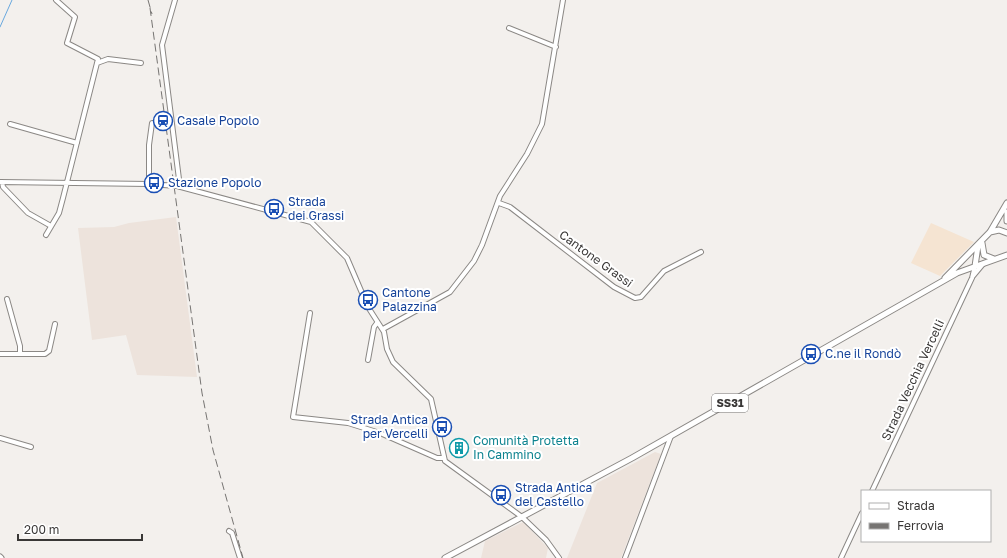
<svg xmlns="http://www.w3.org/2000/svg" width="1007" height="558" viewBox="0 0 1007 558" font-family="'Golos Text',sans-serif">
<rect width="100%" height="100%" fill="#f3f0ed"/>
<path fill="#f5e4d2" d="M931,223L974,242L940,276L911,263Z"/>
<path fill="#ede3dc" d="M176,217L197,377L137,375L126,335L92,340L78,228L114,227L129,223Z
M655,452L661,454L621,558H567L597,483Z
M523,522L548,548L546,558H481L485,541Z"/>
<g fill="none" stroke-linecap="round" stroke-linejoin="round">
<path stroke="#69a8de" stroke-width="1" d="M0,27L12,0"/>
<defs>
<path id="minor" d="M175,0L162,45L180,187
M509,28L556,47
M97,63L108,59L141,63
M10,124L77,143
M0,182L149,184L177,186L311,222L347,258L368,307L384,332L387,349L393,362L431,399L445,461L522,517L546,540L559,558
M2,182L3,187L28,213L51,226
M149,184V145L152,123H156
M499,203L510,207L614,287L635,298L641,297L664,271L701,252
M46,235L59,213L63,198L98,59L67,43L75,17L56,0
M973,276L983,264
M7,299L20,346V353
M310,313L293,417L348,423L380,433L437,458H444
M383,329L450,292L474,261L482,245L500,196L527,154L542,124L563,0
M0,354H45L49,351L55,324
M368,360L374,327L377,323
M0,438L31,447
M872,491L972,278L975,266
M229,531L232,533L240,558
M625,558L671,436
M841,558L862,513"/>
<path id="major" d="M1007,212V221
M990,232L999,230L1007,233
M982,243L984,255L994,259
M975,266L978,246
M945,278L990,232L1007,203
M0,557L1,558
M445,558L632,458L957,273L1007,255"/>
</defs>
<use href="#minor" stroke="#8b8885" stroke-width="6"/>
<use href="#major" stroke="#8b8885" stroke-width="7"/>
<use href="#minor" stroke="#fff" stroke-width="4"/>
<use href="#major" stroke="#fff" stroke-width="5"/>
<path stroke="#767472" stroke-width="1" stroke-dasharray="8 4" stroke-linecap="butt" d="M148,0L152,14
M150,8L202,393L213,450L243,558"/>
</g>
<defs>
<symbol id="station-ring" viewBox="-11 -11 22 22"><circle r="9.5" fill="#fff" stroke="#1a4fb4" stroke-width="1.5"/><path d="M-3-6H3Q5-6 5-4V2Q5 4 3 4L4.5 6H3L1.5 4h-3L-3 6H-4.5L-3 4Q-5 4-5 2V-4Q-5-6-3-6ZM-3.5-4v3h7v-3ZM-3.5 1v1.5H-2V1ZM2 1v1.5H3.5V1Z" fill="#1a4fb4"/></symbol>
<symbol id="bus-ring" viewBox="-11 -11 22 22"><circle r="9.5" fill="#fff" stroke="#1a4fb4" stroke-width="1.5"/><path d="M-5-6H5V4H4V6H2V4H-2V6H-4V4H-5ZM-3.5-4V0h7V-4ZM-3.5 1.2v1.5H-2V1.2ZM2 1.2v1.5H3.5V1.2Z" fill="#1a4fb4"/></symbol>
<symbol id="building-ring" viewBox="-11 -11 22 22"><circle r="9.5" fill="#fff" stroke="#0f9aa8" stroke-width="1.5"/><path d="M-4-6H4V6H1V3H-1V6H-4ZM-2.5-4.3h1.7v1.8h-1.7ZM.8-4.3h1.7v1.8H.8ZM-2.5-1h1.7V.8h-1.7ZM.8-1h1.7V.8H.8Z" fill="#0f9aa8"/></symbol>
</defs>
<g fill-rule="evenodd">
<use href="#station-ring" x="152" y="110" width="22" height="22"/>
<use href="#bus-ring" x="143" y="172" width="22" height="22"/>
<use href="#bus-ring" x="263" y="198" width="22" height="22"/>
<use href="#bus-ring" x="357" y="289" width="22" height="22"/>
<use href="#bus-ring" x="800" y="343" width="22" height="22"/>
<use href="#bus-ring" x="431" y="416" width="22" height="22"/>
<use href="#building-ring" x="448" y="437" width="22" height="22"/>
<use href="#bus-ring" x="490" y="484" width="22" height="22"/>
</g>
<g text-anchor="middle" stroke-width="4" stroke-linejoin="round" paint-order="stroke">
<rect fill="#fff" stroke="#747372" stroke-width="1" x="712" y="394" width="36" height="18" rx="3"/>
<g font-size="11" font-weight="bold" fill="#393736">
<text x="730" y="407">SS31</text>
</g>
<g font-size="12" fill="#164399" stroke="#fff" text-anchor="start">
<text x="177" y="125">Casale Popolo</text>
<text x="168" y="187">Stazione Popolo</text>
<text x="288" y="206">Strada<tspan x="288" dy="14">dei Grassi</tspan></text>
<text x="382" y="297">Cantone<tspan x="382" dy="14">Palazzina</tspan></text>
<text x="825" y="358">C.ne il Rondò</text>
<text x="428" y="424" text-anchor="end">Strada Antica<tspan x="428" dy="14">per Vercelli</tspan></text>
<text x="515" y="492">Strada Antica<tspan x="515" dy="14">del Castello</tspan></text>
</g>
<g font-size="12" fill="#393736" stroke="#fff">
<text transform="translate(596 259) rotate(36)" y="4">Cantone Grassi</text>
<text transform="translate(913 380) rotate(-65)" y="4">Strada Vecchia Vercelli</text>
</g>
<g font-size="12" fill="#0d838f" stroke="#fff" text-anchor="start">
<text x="473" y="445">Comunità Protetta<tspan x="473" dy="14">In Cammino</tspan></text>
</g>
</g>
<rect x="861" y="490" width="130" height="52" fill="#ffffff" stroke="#b0afaf"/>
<rect x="869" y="503" width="20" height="6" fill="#ffffff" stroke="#b0afaf"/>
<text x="897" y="510" font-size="12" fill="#393736">Strada</text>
<rect x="869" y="523" width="20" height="6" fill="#767472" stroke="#b0afaf"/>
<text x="897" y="530" font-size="12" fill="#393736">Ferrovia</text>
<path d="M18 534v6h124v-6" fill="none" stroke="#393736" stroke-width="2"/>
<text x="24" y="534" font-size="12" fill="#393736" stroke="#ffffff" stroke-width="3" paint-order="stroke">200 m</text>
</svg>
